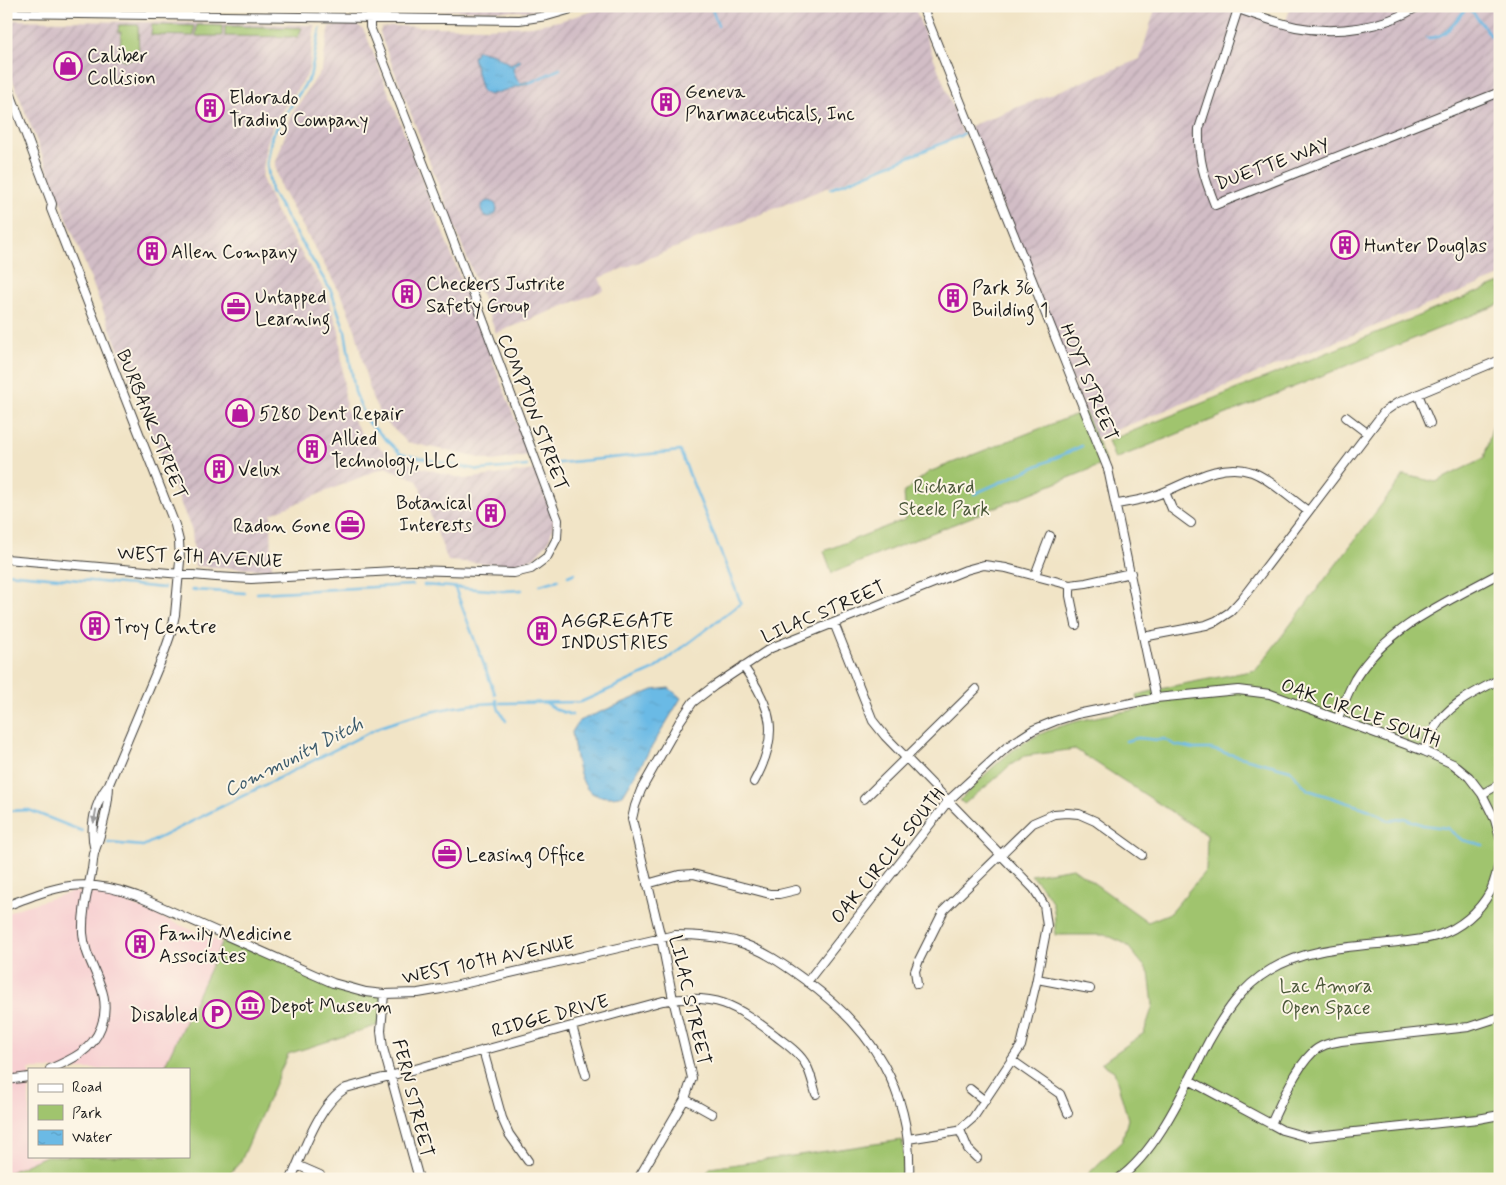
<svg xmlns="http://www.w3.org/2000/svg" width="1506" height="1185" viewBox="0 0 1506 1185" font-family="Mynerve,sans-serif">
<defs>
<pattern id="industrial-furrows" width="10" height="10" patternUnits="userSpaceOnUse" patternTransform="scale(1.25)"><rect width="10" height="10" fill="#d2bdc6"/><path d="M-1 1l2-2M0 10L10 0M9 11l2-2" fill="none" stroke="#b4a2aa"/></pattern>
<pattern id="water-ripples" width="26" height="14" patternUnits="userSpaceOnUse" patternTransform="scale(1.25)"><rect width="26" height="14" fill="#6bbae5"/><path d="M2 4q2-2 4 0t4 0M15 11q2-2 4 0t4 0" fill="none" stroke="#5c9fc4"/></pattern>
</defs>
<rect width="100%" height="100%" fill="#fcf5e5"/>
<filter id="ink" filterUnits="userSpaceOnUse"><feTurbulence type="fractalNoise" baseFrequency=".02" numOctaves="2"/><feDisplacementMap in="SourceGraphic" scale="10" xChannelSelector="R" yChannelSelector="G"/><feConvolveMatrix kernelMatrix="1 2 1 2 8 2 1 2 1" color-interpolation-filters="sRGB"/></filter>
<filter id="wash" filterUnits="userSpaceOnUse"><feTurbulence type="fractalNoise" baseFrequency=".0096" numOctaves="4" result="noise"/><feDisplacementMap in="SourceGraphic" scale="20" xChannelSelector="R" yChannelSelector="G"/><feGaussianBlur stdDeviation="1.12" result="paint"/><feColorMatrix in="noise" values="0 0 0 0 0 0 0 0 0 0 0 0 0 0 0 0 0 1.4 0 .05"/><feComposite in="paint" operator="in"/></filter>
<g filter="url(#wash)">
<rect width="100%" height="100%" fill="#f1e4c6"/>
<path fill="#f7cfd1" d="M72,892L100,893L112,896L222,943L163,1069H29V1156H46L6,1174V914L19,908Z"/>
<path fill="url(#industrial-furrows)" d="M104,6H315V9Z
M340,6H553L531,11H517L340,9Z
M610,6H914L963,134L599,278L604,290L496,333L382,39L380,31L382,28L392,26L486,28L532,26L559,21Z
M1156,6H1229L1285,24L1291,6H1500V276L1096,438L970,126L1140,59Z
M6,20L315,25L309,69L306,77L273,124L266,147L262,178L276,212L326,293L339,331L346,409L362,434L391,456L419,467L464,479L535,470L554,521L549,541L534,558L515,565L448,561L417,480L385,467L271,514L272,570L195,566L192,531L136,394L6,63Z
M357,25L363,29L367,37L529,455L493,461L407,442L385,421L373,400L365,372L356,332L343,298L281,188L275,165L292,114L322,69L329,26Z"/>
<path fill="#a0c46e" stroke="#5e7045" d="M119,25H138L139,59L124,60L120,58L121,32H118Z
M152,25L194,26V36L151,35Z
M197,25L222,26V36H196Z
M225,26L302,28L298,37L225,36Z
M1500,283V304L1115,459L1108,441Z
M1085,411L1106,463L832,573L824,551L906,519L904,492L929,472Z
M1500,418V1179H1083L1122,1141L1128,1119L1114,1071L1101,1063L1144,1033L1153,1005L1149,972L1126,944L1106,935H1055C1055,901 1054,900 1031,875L1073,868L1148,922L1170,913L1206,870L1207,835L1075,749L1025,756L1009,766L994,780L964,804L960,800C982,778 1007,750 1036,736C1068,721 1104,715 1139,709L1136,695L1178,685L1256,670L1404,475L1436,482L1484,458L1494,421Z
M225,936L324,980L384,994L382,1024L288,1054L241,1161L225,1179H6V1174L46,1156H189V1069H163Z
M902,1140L904,1152L903,1179H703L710,1168Z"/>
<path fill="url(#water-ripples)" stroke="#446b80" d="M477,50L494,54L511,65L519,59L521,61L514,67L513,70L518,81L521,83L529,81L530,83L489,95L482,92L473,57Z
M481 209a8 8 0 1 1 16 0a8 8 0 1 1-16 0Z
M669,688L681,698L623,795C613,798 597,798 589,791C578,780 574,747 572,732L579,721L653,690Z"/>
<g fill="none" stroke-linecap="round" stroke-linejoin="round">
<path stroke="#6bbae5" stroke-width="2.5" d="M711,6L718,25
M1468,6L1491,36L1500,41
M320,29L310,77L272,135L267,164L271,191L331,291L345,331L355,392L367,421L401,454L479,470L527,466
M1427,38C1447,39 1456,20 1468,6
M529,83L560,69
M830,189L960,136L964,133
M974,494L1082,446
M6,573L164,588
M568,576L575,573
M424,585L503,591L522,590
M540,585L558,580
M455,588L495,694
M192,590L245,593
M257,593L413,585
M496,700L499,710L506,721
M500,703L581,702L653,670L741,603L680,451L550,464
M546,703L557,710L572,715
M1126,741L1138,738L1159,740L1164,739L1175,745L1194,749H1210L1290,770L1308,790L1370,810L1390,821L1404,818L1423,825L1447,828L1462,840L1483,845
M6,811L29,810L82,831
M108,843L143,846L380,727C417,714 456,704 495,703"/>
</g>
</g>
<g filter="url(#ink)">
<g fill="none" stroke-linecap="round" stroke-linejoin="round">
<defs>
<path id="street" d="M922,6L1108,469L1156,698
M1229,6C1251,13 1273,22 1296,27C1337,35 1383,28 1419,6
M1238,9L1199,129C1198,159 1204,177 1215,205L1500,92
M6,13L519,20L547,16L582,6
M6,82L52,204L51,209L175,525L179,541L180,561L175,615L171,633L163,656L109,784C94,803 89,828 95,851
M1418,394L1430,423
M1346,417L1367,433
M1165,492L1172,509L1191,523
M1117,504C1129,502 1142,500 1154,496C1184,486 1218,460 1252,472C1269,478 1292,500 1308,511
M6,559L216,577L251,579L411,570L514,573L531,569L547,557L557,538L558,520L444,216L370,27V18
M1035,575L1050,536
M1070,585V596L1076,625
M834,623L873,721L885,736L1034,889L1044,905L1047,926L1036,983L1021,1046L973,1118L958,1131L908,1139
M1143,637L1206,625L1216,621L1230,612L1241,600L1384,412L1397,403L1500,360
M743,666C773,708 780,735 754,782
M1338,718C1343,705 1348,692 1355,679C1388,626 1447,602 1500,573
M1424,751C1427,743 1430,735 1434,729C1448,704 1476,692 1500,679
M1482,794L1500,784
M864,799L976,689
M647,884L679,875L693,874L770,894H779L796,890
M6,906C57,886 83,876 137,896L333,983L366,992L384,994L418,993L441,989L675,935C695,935 715,936 735,941C762,949 783,964 805,980C873,1030 913,1091 909,1179
M1037,979L1090,989
M807,982L949,800L1007,747L1033,730L1055,721L1077,714L1156,698L1238,690L1270,694L1424,751L1453,764L1469,777L1482,794L1495,820L1500,838
M917,984L915,971L919,960L944,910L1033,823L1054,814L1067,813L1079,814L1095,821L1142,855
M384,994L381,1031L383,1048L419,1179
M572,1026L586,1075
M483,1050L502,1118L509,1134L528,1161
M1013,1061L1060,1094L1068,1113
M50,1069C71,1060 92,1051 101,1027C115,990 85,967 83,933C82,911 88,890 92,869C93,863 93,856 95,850C102,832 109,803 109,784
M6,1080L29,1077
M1189,1080L1282,1130L1307,1137L1478,1119L1500,1115
M970,1089L985,1101
M685,1099L712,1114
M1271,1124C1280,1104 1296,1068 1312,1053C1320,1045 1330,1043 1341,1041L1469,1027L1500,1017
M960,1130L968,1149L977,1158
M297,1165L320,1175
M291,1179C304,1150 319,1104 346,1088L663,1001C717,993 734,1004 776,1036C786,1044 800,1053 806,1065C811,1073 813,1085 816,1094
M638,1179L685,1099L692,1078L673,999L661,938L632,819L635,806L641,790L680,721L693,702L714,686L771,648L966,570L984,565L1006,568L1070,585L1086,583L1131,573
M1118,1179C1159,1150 1186,1085 1209,1041C1225,1013 1241,987 1270,970C1308,947 1354,947 1398,942C1412,940 1426,940 1439,935C1460,928 1479,912 1490,892C1495,882 1497,870 1500,860"/>
</defs>
<use href="#street" stroke="#3c3a36" stroke-width="10"/>
<use href="#street" stroke="#fff" stroke-width="8"/>
</g>
<defs><path id="oneway-solid" d="M-6-.8H1V-3.2L6.5 0L1 3.2V.8H-6Z" transform="scale(1.25)"/></defs>
<use fill="#999" href="#oneway-solid" transform="translate(95 816) rotate(100)"/>
</g>
<defs>
<symbol id="shop-ring" viewBox="-11 -11 22 22"><circle r="9.5" fill="#fcf5e5" stroke="#b5179e" stroke-width="1.5"/><path d="M-5-2.5h2.3a2.7 3.5 0 0 1 5.4 0H5L5.5 6h-11ZM-1.5-2.5h3a1.5 2.3 0 0 0-3 0Z" fill="#b5179e"/></symbol>
<symbol id="building-ring" viewBox="-11 -11 22 22"><circle r="9.5" fill="#fcf5e5" stroke="#b5179e" stroke-width="1.5"/><path d="M-4-6H4V6H1V3H-1V6H-4ZM-2.5-4.3h1.7v1.8h-1.7ZM.8-4.3h1.7v1.8H.8ZM-2.5-1h1.7V.8h-1.7ZM.8-1h1.7V.8H.8Z" fill="#b5179e"/></symbol>
<symbol id="office-ring" viewBox="-11 -11 22 22"><circle r="9.5" fill="#fcf5e5" stroke="#b5179e" stroke-width="1.5"/><path d="M-6-3h4V-5.5h4V-3h4V5H-6ZM-1-4.5V-3h2v-1.5ZM-6 0V1H6V0Z" fill="#b5179e"/></symbol>
<symbol id="museum-ring" viewBox="-11 -11 22 22"><circle r="9.5" fill="#fcf5e5" stroke="#b5179e" stroke-width="1.5"/><path d="M0-6L6-3V-2H-6V-3ZM-5-1h2V3h-2ZM-1-1h2V3h-2ZM3-1h2V3H3ZM-6 4H6V6H-6Z" fill="#b5179e"/></symbol>
<symbol id="parking-ring" viewBox="-11 -11 22 22"><circle r="9.5" fill="#fcf5e5" stroke="#b5179e" stroke-width="1.5"/><path d="M-3.5-5.5H1a3.5 3.5 0 0 1 0 7H-1V5.5H-3.5ZM-1-3.4V-.6H.8a1.4 1.4 0 0 0 0-2.8Z" fill="#b5179e"/></symbol>
</defs>
<g fill-rule="evenodd">
<use href="#shop-ring" x="52" y="50" width="32" height="32"/>
<use href="#building-ring" x="650" y="86" width="32" height="32"/>
<use href="#building-ring" x="194" y="92" width="32" height="32"/>
<use href="#building-ring" x="1329" y="229" width="32" height="32"/>
<use href="#building-ring" x="136" y="235" width="32" height="32"/>
<use href="#building-ring" x="391" y="278" width="32" height="32"/>
<use href="#building-ring" x="937" y="282" width="32" height="32"/>
<use href="#office-ring" x="220" y="291" width="32" height="32"/>
<use href="#shop-ring" x="224" y="397" width="32" height="32"/>
<use href="#building-ring" x="296" y="433" width="32" height="32"/>
<use href="#building-ring" x="203" y="453" width="32" height="32"/>
<use href="#building-ring" x="475" y="497" width="32" height="32"/>
<use href="#office-ring" x="334" y="509" width="32" height="32"/>
<use href="#building-ring" x="79" y="610" width="32" height="32"/>
<use href="#building-ring" x="526" y="615" width="32" height="32"/>
<use href="#office-ring" x="431" y="838" width="32" height="32"/>
<use href="#building-ring" x="124" y="928" width="32" height="32"/>
<use href="#museum-ring" x="234" y="989" width="32" height="32"/>
<use href="#parking-ring" x="201" y="998" width="32" height="32"/>
</g>
<g text-anchor="middle" stroke-width="4" stroke-linejoin="round" paint-order="stroke">
<g font-size="19" fill="#1c1c1c" stroke="#fcf5e5" text-anchor="start">
<text x="87" y="62">Caliber<tspan x="87" dy="22">Collision</tspan></text>
<text x="685" y="98">Geneva<tspan x="685" dy="22">Pharmaceuticals, Inc</tspan></text>
<text x="229" y="104">Eldorado<tspan x="229" dy="22">Trading Company</tspan></text>
<text x="1364" y="252">Hunter Douglas</text>
<text x="171" y="258">Allen Company</text>
<text x="426" y="290">Checkers Justrite<tspan x="426" dy="22">Safety Group</tspan></text>
<text x="972" y="294">Park 36<tspan x="972" dy="22">Building 1</tspan></text>
<text x="255" y="303">Untapped<tspan x="255" dy="22">Learning</tspan></text>
<text x="259" y="420">5280 Dent Repair</text>
<text x="331" y="445">Allied<tspan x="331" dy="22">Technology, LLC</tspan></text>
<text x="238" y="476">Velux</text>
<text x="472" y="509" text-anchor="end">Botanical<tspan x="472" dy="22">Interests</tspan></text>
<text x="331" y="532" text-anchor="end">Radon Gone</text>
<text x="561" y="627">AGGREGATE<tspan x="561" dy="22">INDUSTRIES</tspan></text>
<text x="114" y="633">Troy Centre</text>
<text x="466" y="861">Leasing Office</text>
<text x="159" y="940">Family Medicine<tspan x="159" dy="22">Associates</tspan></text>
<text x="269" y="1012">Depot Museum</text>
<text x="198" y="1021" text-anchor="end">Disabled</text>
</g>
<g font-size="19" fill="#1c1c1c" stroke="#fcf5e5">
<text transform="translate(1272 163) rotate(-20)" y="7">DUETTE WAY</text>
<text transform="translate(1090 382) rotate(68)" y="7">HOYT STREET</text>
<text transform="translate(534 412) rotate(69)" y="7">COMPTON STREET</text>
<text transform="translate(153 424) rotate(68)" y="7">BURBANK STREET</text>
<text transform="translate(200 556) rotate(3)" y="7">WEST 6TH AVENUE</text>
<text transform="translate(823 611) rotate(-23)" y="7">LILAC STREET</text>
<text transform="translate(1361 712) rotate(20)" y="7">OAK CIRCLE SOUTH</text>
<text transform="translate(887 855) rotate(-51)" y="7">OAK CIRCLE SOUTH</text>
<text transform="translate(488 959) rotate(-12)" y="7">WEST 10TH AVENUE</text>
<text transform="translate(691 1000) rotate(77)" y="7">LILAC STREET</text>
<text transform="translate(550 1015) rotate(-15)" y="7">RIDGE DRIVE</text>
<text transform="translate(414 1098) rotate(76)" y="7">FERN STREET</text>
</g>
<g font-size="19" fill="#4a5739" stroke="#fcf5e5">
<text x="944" y="493">Richard<tspan x="944" dy="22">Steele Park</tspan></text>
<text x="1326" y="992">Lac Amora<tspan x="1326" dy="22">Open Space</tspan></text>
</g>
<g font-size="20" font-style="italic" fill="#3c5b6c" stroke="#fcf5e5">
<text transform="translate(293 756) rotate(-27)" y="7">Community Ditch</text>
</g>
</g>
<rect width="1506" height="1185" fill="none" stroke="#fcf5e5" stroke-width="25"/>
<rect x="28" y="1068" width="162" height="90" fill="#fcf5e5" stroke="#a29e95"/>
<rect x="38" y="1084" width="25" height="8" fill="#ffffff" stroke="#a29e95"/>
<text x="72" y="1092" font-size="15" fill="#1c1c1c">Road</text>
<rect x="38" y="1105" width="25" height="15" fill="#a0c46e" stroke="#a29e95"/>
<text x="72" y="1118" font-size="15" fill="#1c1c1c">Park</text>
<rect x="38" y="1130" width="25" height="15" fill="url(#water-ripples)" stroke="#a29e95"/>
<text x="72" y="1142" font-size="15" fill="#1c1c1c">Water</text>
</svg>
